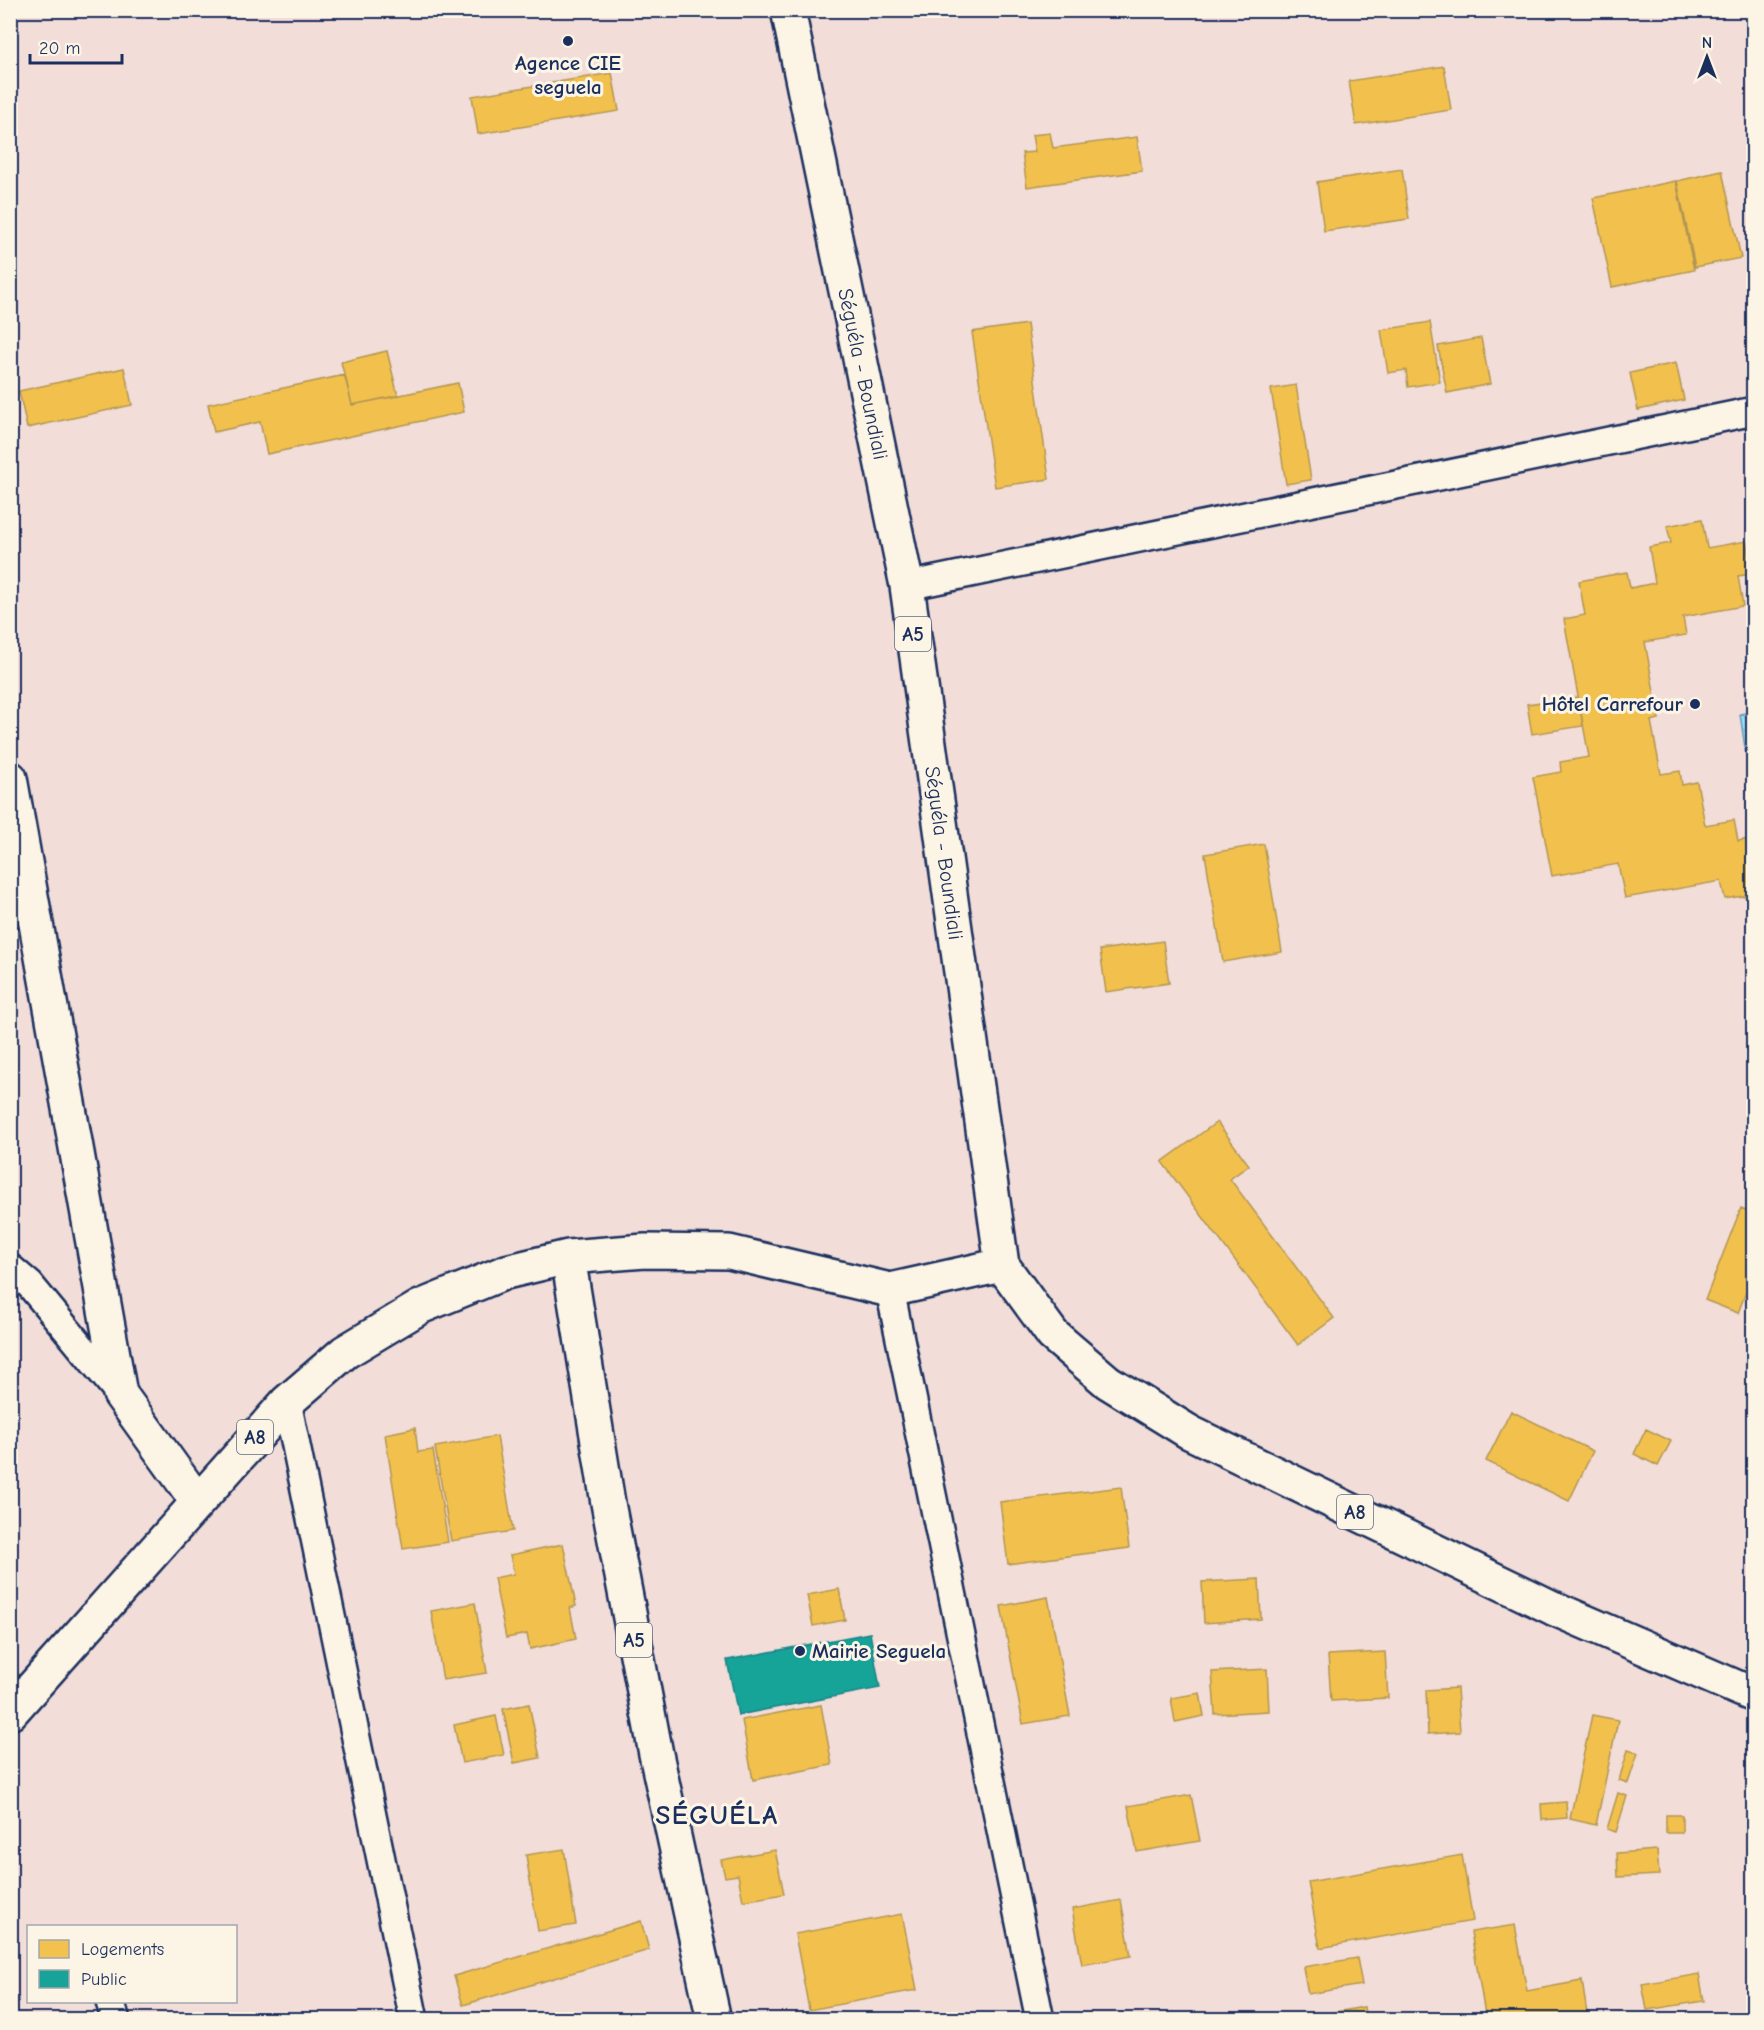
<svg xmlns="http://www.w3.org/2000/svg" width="1764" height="2030" viewBox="0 0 1764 2030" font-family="'Comic Neue',sans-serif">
<defs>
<pattern id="water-waves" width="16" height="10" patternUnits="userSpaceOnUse" patternTransform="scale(1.5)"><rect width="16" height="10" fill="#93ddf5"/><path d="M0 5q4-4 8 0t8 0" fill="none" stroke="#7ebed4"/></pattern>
</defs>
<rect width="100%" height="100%" fill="#f2ddd8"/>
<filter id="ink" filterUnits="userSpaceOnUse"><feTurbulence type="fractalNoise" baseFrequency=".0167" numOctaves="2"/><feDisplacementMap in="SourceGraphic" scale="12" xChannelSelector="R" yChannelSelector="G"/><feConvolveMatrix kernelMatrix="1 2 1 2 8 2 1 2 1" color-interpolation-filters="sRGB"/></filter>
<g filter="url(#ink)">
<path fill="url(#water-waves)" stroke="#6397b9" stroke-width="1.5" d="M1753,712H1754L1753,802L1740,714Z"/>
<path fill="#f2c14e" stroke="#b29553" stroke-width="1.5" d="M1444,66L1451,110L1356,125L1349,81Z
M612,73L619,111L478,134L472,96Z
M1050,133L1053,148L1137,137L1142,171L1027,187L1022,153L1035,152L1032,135Z
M1402,169L1409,219L1324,231L1317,182Z
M1722,171L1741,258L1695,267L1677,181Z
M1676,181L1694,270L1612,287L1593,198Z
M1430,322L1440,382L1408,387L1406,370L1388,373L1381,330Z
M1027,324L1049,479L995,487L972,332Z
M1481,338L1490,384L1447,393L1438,346Z
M387,351L398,396L352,405L341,362Z
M1676,363L1684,400L1638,410L1630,373Z
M124,368L132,405L27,428L19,391Z
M345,375L352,405L458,383L464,412L267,454L260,422L214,432L208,404Z
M1296,385L1311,480L1286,484L1271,389Z
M1702,519L1707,548L1746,541L1752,574L1738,576L1743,606L1683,617L1686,635L1645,642L1659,719L1651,721L1661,774L1680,771L1682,785L1697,782L1705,825L1734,820L1738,841L1754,838V894L1725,899L1721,881L1625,898L1618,864L1552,876L1533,777L1561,772L1560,762L1589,757L1564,619L1585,615L1579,581L1627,572L1630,588L1655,583L1649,547L1671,543L1667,526Z
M1578,697L1583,726L1532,734L1527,704Z
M1264,844L1282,952L1223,962L1205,854Z
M1163,941L1169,983L1106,992L1100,950Z
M1217,1122L1249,1165L1230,1179L1334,1318L1298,1345L1162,1162Z
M1741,1208L1754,1213V1271L1738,1313L1705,1300Z
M1511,1411L1593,1451L1569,1501L1486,1461Z
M415,1428L418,1452L433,1450L448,1542L403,1549L385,1434Z
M1646,1429L1671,1441L1658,1466L1634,1454Z
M497,1436L513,1531L451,1541L435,1447Z
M1121,1487L1129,1548L1008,1564L1000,1502Z
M563,1544L576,1606L570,1608L576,1639L530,1649L527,1634L506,1638L494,1578L514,1574L510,1555Z
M1259,1579L1261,1619L1204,1623L1202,1582Z
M839,1589L845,1620L813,1626L807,1595Z
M1048,1597L1070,1716L1023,1724L1001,1606Z
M475,1603L487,1673L443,1680L431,1611Z
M1385,1652L1388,1698L1331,1701L1328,1655Z
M1267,1669L1269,1711L1215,1714L1212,1672Z
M1457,1688L1460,1732L1428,1734L1426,1690Z
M1200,1693L1204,1716L1175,1722L1171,1698Z
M529,1704L540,1758L514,1763L503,1709Z
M821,1705L832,1765L753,1780L742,1720Z
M1592,1715L1618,1720L1596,1825L1570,1819Z
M496,1716L504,1755L462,1763L454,1725Z
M1628,1750L1638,1753L1628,1783L1619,1780Z
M1618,1793L1627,1796L1616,1832L1607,1829Z
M1191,1795L1200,1841L1137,1852L1128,1806Z
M1566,1802L1567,1818L1542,1820L1541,1804Z
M1666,1815H1682V1833H1666Z
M564,1849L576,1925L538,1931L526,1855Z
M775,1850L784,1894L743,1901L738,1875L725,1877L721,1860Z
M1657,1850L1659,1875L1618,1877L1617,1853Z
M1462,1855L1473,1921L1320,1948L1308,1882Z
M1121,1900L1131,1956L1082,1965L1072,1909Z
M902,1914L917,1990L809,2010L795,1934Z
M641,1921L649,1950L463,2005L454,1976Z
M1515,1925L1527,1991L1582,1981L1588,2020H1486L1471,1932Z
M1357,1958L1362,1985L1308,1994L1303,1967Z
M1699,1974L1704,2001L1647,2010L1642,1984Z
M1364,2007L1366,2020H1293Z"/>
<path fill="#17a398" stroke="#188087" stroke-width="1.5" d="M870,1633L880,1688L738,1715L727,1660Z"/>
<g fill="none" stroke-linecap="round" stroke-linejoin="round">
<defs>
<path id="street" d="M907,586L1754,411
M10,1268L30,1285L120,1394
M890,1290L1040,2020
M287,1402L414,2020
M110,2002L116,2020"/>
<path id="secondary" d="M10,778L120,1394L197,1501"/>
<path id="primary" d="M788,10L907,586L1002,1265L1053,1335L1108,1382L1189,1432L1553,1608L1754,1695
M568,1257L608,1503L656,1754L714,2020
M10,1713L287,1402L345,1352L420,1307L506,1272L568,1257L645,1251L729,1252L890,1290L1002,1265"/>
</defs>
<use href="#street" stroke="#1b2f5e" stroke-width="32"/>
<use href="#secondary" stroke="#1b2f5e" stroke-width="38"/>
<use href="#primary" stroke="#1b2f5e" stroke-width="38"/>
<use href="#street" stroke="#fcf5e5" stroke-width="27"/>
<use href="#secondary" stroke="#fcf5e5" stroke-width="33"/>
<use href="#primary" stroke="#fcf5e5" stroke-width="33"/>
</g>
</g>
<g fill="#1b2f5e" stroke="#fcf5e5" stroke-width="2">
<circle cx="568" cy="41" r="6"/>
<circle cx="1695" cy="704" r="6"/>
<circle cx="800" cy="1651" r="6"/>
</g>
<g text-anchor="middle" stroke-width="6" stroke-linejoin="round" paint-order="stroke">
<g fill="#fcf5e5" stroke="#5e6a86" stroke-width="1.5">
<rect x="895" y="617" width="36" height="34" rx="4.5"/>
<rect x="237" y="1420" width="36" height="34" rx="4.5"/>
<rect x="1337" y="1495" width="36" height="34" rx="4.5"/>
<rect x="616" y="1623" width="36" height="34" rx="4.5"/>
</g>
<g font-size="20" font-weight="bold" fill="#1b2f5e">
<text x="913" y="641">A5</text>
<text x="255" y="1444">A8</text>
<text x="1355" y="1519">A8</text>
<text x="634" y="1647">A5</text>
</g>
<g font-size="21" font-weight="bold" fill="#1b2f5e" stroke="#fcf5e5">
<text x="568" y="70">Agence CIE<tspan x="568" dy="24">seguela</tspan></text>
<text x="1683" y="711" text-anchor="end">Hôtel Carrefour</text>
<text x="812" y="1658" text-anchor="start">Mairie Seguela</text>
</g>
<g font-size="21" fill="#1b2f5e" stroke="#fcf5e5">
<text transform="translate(863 374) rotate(78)" y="7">Séguéla - Boundiali</text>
<text transform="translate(944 853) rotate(82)" y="7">Séguéla - Boundiali</text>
</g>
<g font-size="27" font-weight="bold" letter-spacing="1.5" fill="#1b2f5e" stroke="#fcf5e5">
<text x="717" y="1824">SÉGUÉLA</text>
</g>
</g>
<rect width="1764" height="2030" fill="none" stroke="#fcf5e5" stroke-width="36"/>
<rect x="18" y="18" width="1728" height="1994" fill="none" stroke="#1b2f5e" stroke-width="2" filter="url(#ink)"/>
<rect x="27" y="1925" width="210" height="78" fill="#fcf5e5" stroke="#a2a6af" stroke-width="1.5"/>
<rect x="39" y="1940" width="30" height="18" fill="#f2c14e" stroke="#a2a6af" stroke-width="1.5"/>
<text x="81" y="1955" font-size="18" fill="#1b2f5e">Logements</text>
<rect x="39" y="1970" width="30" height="18" fill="#17a398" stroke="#a2a6af" stroke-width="1.5"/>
<text x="81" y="1985" font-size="18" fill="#1b2f5e">Public</text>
<g transform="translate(1707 57)" stroke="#fcf5e5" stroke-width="4.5" paint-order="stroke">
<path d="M0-4.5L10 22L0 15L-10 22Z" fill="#1b2f5e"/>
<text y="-9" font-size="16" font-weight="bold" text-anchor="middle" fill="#1b2f5e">N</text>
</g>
<path d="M30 54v9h92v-9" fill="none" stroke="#1b2f5e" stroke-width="3"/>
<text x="39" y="54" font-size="18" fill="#1b2f5e" stroke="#fcf5e5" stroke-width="4.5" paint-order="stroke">20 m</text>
</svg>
